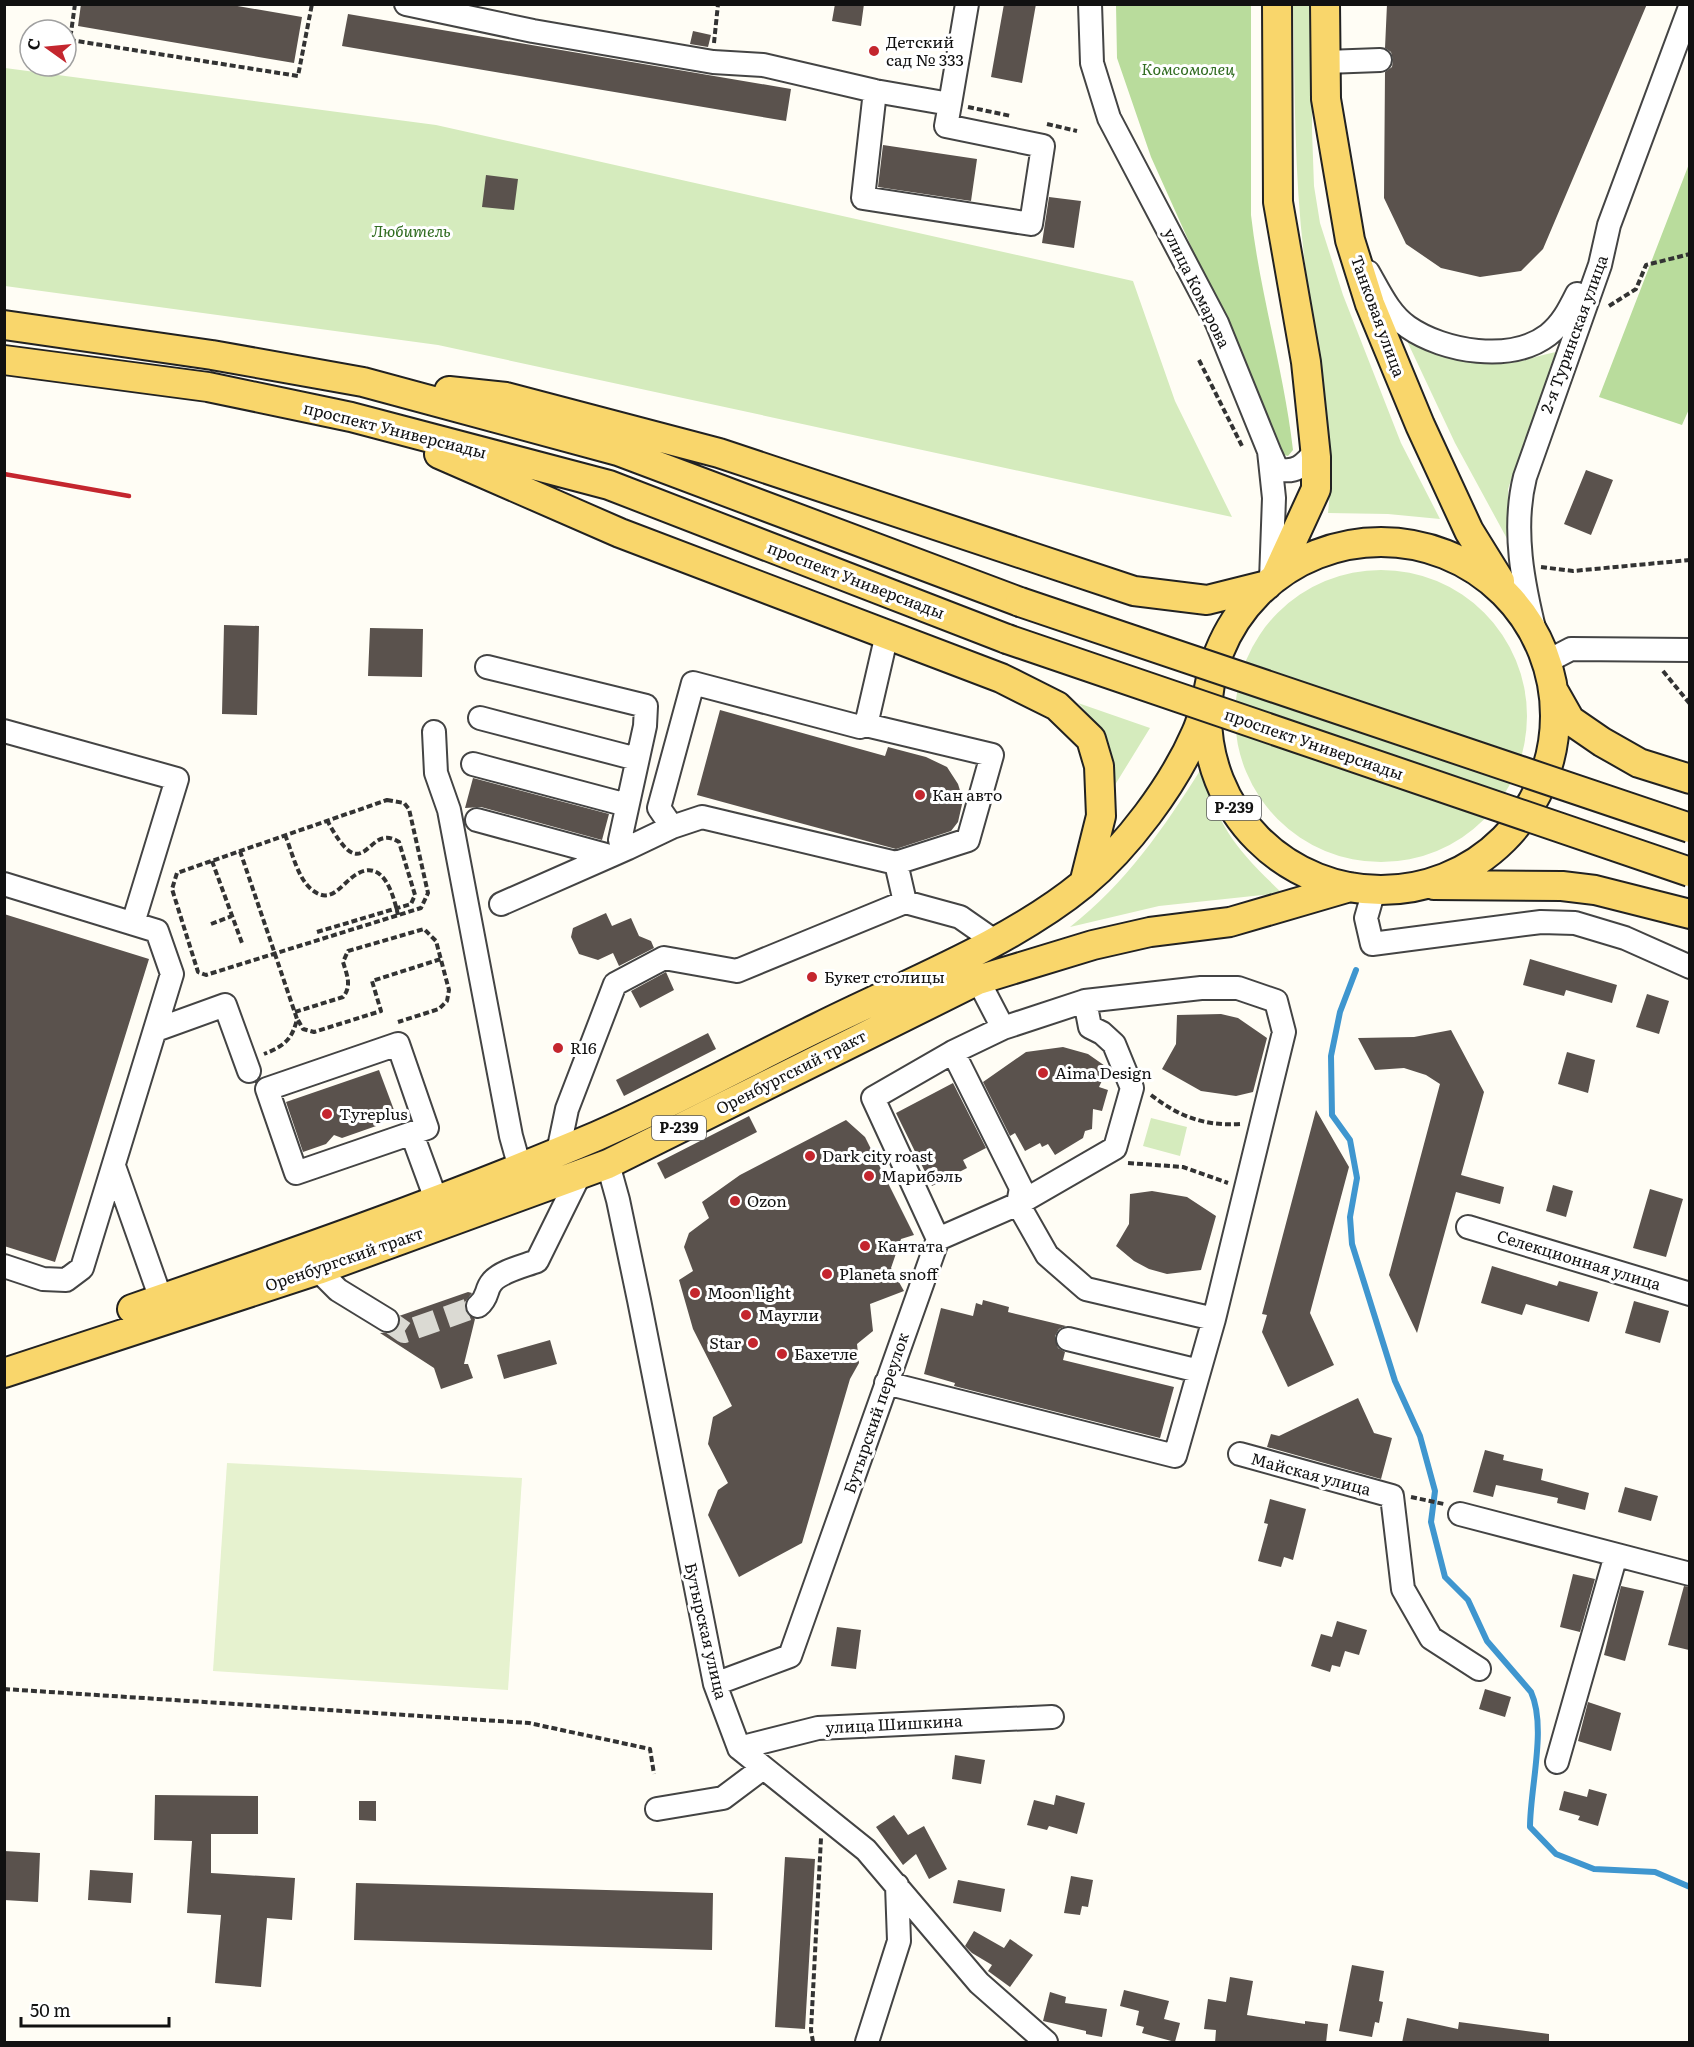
<svg xmlns="http://www.w3.org/2000/svg" width="1694" height="2047" viewBox="0 0 1694 2047" font-family="Literata,serif">
<rect width="100%" height="100%" fill="#fffdf5"/>
<path fill="#d5ebbd" d="M1293,5H1312V130L1314,186L1320,223L1343,295L1401,443L1440,519L1388,514L1328,513C1337,430 1315,346 1305,264C1294,178 1295,92 1293,5Z
M5,68L436,125L1133,281L1175,401L1232,517L438,345L5,286Z
M1407,341C1438,354 1473,366 1506,363C1523,362 1540,355 1556,352L1508,489L1511,546L1455,443Z
M1235 716a146 146 0 1 1 292 0a146 146 0 1 1-292 0Z
M1078,703L1150,728L1110,793C1105,759 1104,728 1078,703Z
M1201,769C1220,830 1236,849 1282,893L1159,906L1070,927C1125,884 1164,828 1201,769Z
M1151,1118L1187,1127L1180,1156L1143,1146Z"/>
<path fill="#b9dc9c" d="M1116,5H1251V215C1260,294 1284,371 1293,450L1288,456L1277,453L1208,284L1151,157L1117,58Z
M1689,164L1690,407L1682,425L1599,397Z"/>
<path fill="#e6f2cf" d="M227,1463L522,1478L508,1690L213,1671Z"/>
<g fill="none" stroke-linecap="round" stroke-linejoin="round">
<path stroke="#3f96cf" stroke-width="6" d="M1356,970L1340,1012L1331,1056L1332,1115L1350,1140L1357,1178L1350,1217L1352,1244L1395,1381L1420,1436L1435,1491L1431,1522L1445,1577L1468,1600L1487,1641L1531,1692C1547,1727 1530,1788 1530,1827L1556,1854L1594,1869L1655,1872L1690,1887"/>
</g>
<path fill="#5a524d" d="M81,4H226L302,17L294,63L78,26Z
M835,4H864L861,26L832,21Z
M1004,4H1036L1022,83L991,77Z
M1387,4H1647L1543,249L1521,271L1480,277L1441,268L1406,244L1384,198L1385,72L1392,67L1393,60L1391,52L1385,48Z
M348,14L791,89L786,121L342,46Z
M693,31L711,35L708,47L690,44Z
M883,145L977,159L971,201L878,187Z
M486,175L518,179L514,210L482,207Z
M1049,197L1081,201L1074,248L1042,243Z
M1586,470L1613,480L1591,535L1564,524Z
M224,625L259,626L257,715L222,714Z
M370,628L423,629L422,677L368,676Z
M720,710L885,756L888,747L926,757L947,767L958,784L963,800L958,822L951,831L896,849L697,795Z
M473,778L609,814L602,840L481,807L465,808Z
M606,913L612,926L631,918L639,936L651,941L654,948L619,966L613,953L598,960L579,954L571,937L573,928Z
M4,914L149,959L55,1262L4,1246Z
M1530,959L1617,985L1612,1003L1566,990L1564,996L1523,985Z
M666,972L674,990L640,1008L631,991Z
M1647,994L1669,1001L1659,1034L1636,1027Z
M1221,1014L1238,1018L1267,1038L1253,1092L1236,1096L1201,1091L1162,1069L1176,1044L1177,1015Z
M1451,1030L1484,1092L1461,1175L1504,1187L1500,1204L1456,1192L1417,1333L1389,1275L1440,1084L1426,1075L1404,1068L1375,1070L1358,1038L1414,1037Z
M708,1033L716,1049L624,1096L616,1080Z
M1063,1047L1088,1054L1108,1068L1099,1087L1108,1090L1102,1111L1093,1109L1092,1129L1085,1131L1083,1138L1055,1155L1048,1144L1042,1147L1040,1143L1025,1151L1015,1133L1010,1136L983,1082L1026,1052Z
M1567,1052L1595,1060L1588,1093L1558,1084Z
M379,1070L394,1110L383,1114L379,1125L342,1138L334,1135L326,1144L303,1152L286,1102Z
M953,1083L986,1148L963,1160L967,1168L932,1186L896,1113Z
M1316,1110L1349,1167L1310,1313L1334,1365L1288,1387L1262,1332L1267,1315L1262,1314Z
M749,1116L757,1132L665,1179L657,1163Z
M846,1120L865,1137L914,1235L901,1239L891,1268L904,1291L870,1304L873,1331L857,1344L859,1363L850,1379L802,1543L739,1577L708,1515L718,1490L728,1483L708,1444L713,1417L732,1406L693,1329L679,1280L693,1271L684,1247L689,1233L709,1218L702,1202L740,1175Z
M1553,1185L1573,1191L1566,1217L1546,1211Z
M1650,1189L1683,1199L1666,1257L1633,1248Z
M1152,1191L1187,1197L1216,1216L1201,1270L1167,1274L1149,1269L1134,1261L1116,1246L1129,1224L1130,1194Z
M1492,1266L1557,1286L1559,1281L1598,1292L1589,1322L1526,1304L1522,1315L1481,1303Z
M468,1292L472,1293L465,1302V1310L475,1319L464,1364H468L473,1378L441,1389L434,1368L380,1333L394,1332L399,1327V1316Z
M983,1300L1009,1307L1008,1312L1066,1326L1059,1329L1055,1336L1058,1348L1065,1352L1063,1360L1174,1387L1160,1438L954,1386L955,1383L924,1374L941,1308L973,1316L976,1303L982,1305Z
M1634,1301L1669,1311L1660,1343L1625,1333Z
M550,1340L557,1364L504,1379L497,1355Z
M1358,1398L1374,1433L1392,1438L1381,1479L1267,1447L1271,1434L1279,1436Z
M1485,1450L1504,1455L1503,1460L1543,1469L1541,1480L1589,1493L1585,1510L1557,1503L1558,1498L1496,1485L1493,1497L1473,1492Z
M1625,1487L1658,1496L1651,1521L1618,1512Z
M1270,1499L1306,1509L1293,1560L1284,1557L1281,1567L1258,1561L1268,1524L1264,1523Z
M1573,1574L1595,1579L1580,1632L1560,1627Z
M1621,1586L1644,1591L1625,1661L1604,1655Z
M1684,1586L1689,1587V1650L1668,1645Z
M1337,1621L1367,1630L1359,1655L1345,1651L1340,1667L1332,1665L1330,1672L1311,1666L1321,1634L1332,1637Z
M837,1627L861,1630L856,1669L831,1666Z
M1485,1689L1511,1697L1505,1717L1479,1709Z
M1588,1702L1621,1713L1611,1751L1578,1741Z
M955,1755L985,1760L981,1784L952,1779Z
M1589,1789L1607,1794L1598,1826L1578,1820L1580,1816L1559,1810L1564,1791L1587,1797Z
M155,1795L258,1796V1834H211V1873L295,1878L292,1920L267,1918L261,1987L215,1983L221,1915L187,1913L192,1841L154,1840Z
M1056,1795L1085,1803L1077,1834L1049,1826L1047,1830L1027,1825L1034,1800L1054,1805Z
M359,1801H376V1821L359,1820Z
M894,1815L908,1835L924,1826L947,1869L929,1879L916,1854L903,1865L876,1827Z
M4,1851L40,1853L38,1902L4,1900Z
M785,1857L815,1859L805,2029L775,2027Z
M90,1870L133,1873L131,1903L88,1900Z
M1071,1876L1093,1880L1088,1907L1082,1906L1080,1915L1064,1913Z
M958,1880L1005,1889L1001,1912L953,1903Z
M356,1883L713,1893L712,1950L354,1940Z
M974,1931L1004,1948L1010,1939L1033,1955L1010,1987L988,1971L992,1965L972,1953L965,1946Z
M1352,1965L1384,1971L1379,2001L1383,2002L1379,2023L1375,2022L1372,2037L1339,2031Z
M1230,1977L1253,1981L1247,2015L1305,2024V2021L1328,2024L1326,2043H1215L1216,2030L1204,2029L1208,1999L1226,2002Z
M1124,1990L1169,2001L1164,2019L1180,2023L1175,2042L1142,2033L1144,2027L1136,2025L1139,2011L1120,2006Z
M1050,1992L1066,1997L1065,2003L1107,2009L1102,2037L1086,2034V2031L1043,2021Z
M1407,2018L1458,2029L1459,2022L1549,2034V2043H1402Z"/>
<g fill="none" stroke-linecap="round" stroke-linejoin="round">
<path stroke="#dbdad3" stroke-width="22" stroke-dasharray="22 11" stroke-linecap="butt" d="M387,1320L404,1332L478,1306"/>
<defs>
<path id="minor" d="M406,4L533,31L713,62L763,65L875,91L950,104L967,4
M1090,4L1092,63L1109,118L1217,323L1269,451L1274,498L1271,580
M1326,62L1380,60
M875,91L863,198L1031,224L1043,146L946,126L950,104
M1368,272C1379,291 1389,314 1408,327C1444,352 1511,363 1548,335C1562,324 1569,310 1577,294
M1269,451L1277,469C1296,474 1304,465 1316,451
M887,634L866,725L992,755L968,840L896,863L905,902
M1536,636C1523,585 1512,529 1525,477L1600,265L1609,225L1690,7
M1546,662L1571,649L1690,650
M487,667L646,706L645,726L620,840L628,848L672,827
M480,718L637,759
M866,725L860,727L693,683L659,808L672,827L702,817L896,863
M4,731L177,779L133,923
M434,732L436,773L449,810L511,1136L520,1168
M473,764L627,805
M477,820L610,856L628,848
M4,884L157,931L172,974L82,1268L66,1280L43,1279L4,1266
M1374,890L1366,918L1372,944L1541,922L1575,923L1625,938L1690,967
M501,904L610,856
M978,980L1003,1028
M156,1030L225,1005L249,1071
M398,1044L427,1128L296,1173L267,1089Z
M953,1052L1021,1188L1018,1204L1047,1255L1086,1289L1214,1319L1284,1032L1276,1001L1238,988H1201L1085,1001
M412,1134L437,1202
M558,1152L567,1109L615,984L664,958L737,971L905,902L960,917L993,940
M608,1164L618,1200L639,1300L715,1684L739,1748L866,1850L979,1983L1046,2042
M115,1169L161,1299
M1468,1227L1690,1294
M318,1270L338,1290L387,1320
M478,1306C489,1297 485,1290 492,1282C501,1271 524,1266 537,1261L580,1174
M1068,1339L1199,1371
M886,1383L1175,1456L1214,1319
M1240,1454L1392,1496L1403,1589L1431,1638L1479,1669
M1460,1514L1690,1574
M715,1684L790,1656L938,1239L873,1098L953,1052L1003,1028L1085,1001L1090,1027L1102,1033L1114,1044L1132,1088L1115,1148L1018,1204L938,1239
M739,1748L818,1728L1052,1717
M1557,1762L1616,1555
M657,1809L723,1798L763,1768
M867,2042L899,1941L897,1885"/>
<path id="major" d="M1325,4L1326,99L1350,240L1370,304L1420,425L1469,531L1500,581
M4,325L212,355L363,382L618,451L1020,602
M4,360L208,387L351,417L609,485L1007,639
M449,391L506,397L719,453L1134,591L1207,600L1267,585
M439,454L620,533L1001,678L1057,706L1091,739L1099,766L1101,816L1085,880
M1207 716a174 174 0 1 1 348 0a174 174 0 1 1-348 0Z
M1276,576L1316,489V457L1306,362L1278,202L1277,4
M1553,690L1570,720L1602,742L1639,763L1690,779
M1434,885L1562,886L1595,890L1690,914
M132,1309C288,1255 444,1201 597,1136C673,1103 745,1063 819,1027C905,984 1010,944 1083,884C1127,847 1173,786 1196,733C1205,714 1208,690 1213,670
M4,1373L318,1270L608,1164L978,980L1093,945L1150,932L1230,922L1350,887"/>
</defs>
<use href="#minor" stroke="#444" stroke-width="26"/>
<use href="#major" stroke="#222" stroke-width="32"/>
<path stroke="#333" stroke-width="4" stroke-dasharray="6 3" stroke-linecap="butt" d="M75,4L70,40L298,76L312,4
M714,43L718,4
M968,107L1011,116
M1047,124L1077,131
M1609,306L1636,289L1646,265L1690,254
M1199,360L1242,446
M1541,567L1573,571L1690,560
M1663,671L1690,704
M387,800L404,803L409,809L428,893L421,908L206,975L198,972L172,889L177,873Z
M285,835C292,851 297,877 311,889C332,907 342,882 357,874C384,858 394,897 398,915
M240,851L297,1019C292,1040 284,1046 264,1054
M212,861L242,943
M211,924L232,916
M317,932L411,904L415,895L399,842C366,820 366,894 327,820
M295,1012L343,997C352,986 347,975 343,962L348,951L424,929L436,941L449,990L447,1001L439,1009L398,1022
M298,1020L303,1029L314,1032L381,1011L372,981L441,959
M1151,1095C1180,1117 1204,1126 1240,1124
M1128,1163L1183,1167L1228,1183
M1411,1497L1444,1504
M4,1689L529,1723L650,1749L654,1774
M813,2042L811,2030L821,1838"/>
<use href="#minor" stroke="#fff" stroke-width="22"/>
<use href="#major" stroke="#f9d66b" stroke-width="28"/>
<path stroke="#c4262e" stroke-width="4.5" d="M4,474L129,496"/>
<defs>
<path id="major-bridge" d="M1020,602L1690,828
M1007,639L1690,872"/>
</defs>
<use href="#major-bridge" stroke="#222" stroke-width="32" stroke-linecap="butt"/>
<use href="#major-bridge" stroke="#f9d66b" stroke-width="28"/>
</g>
<g fill="#c4262e" stroke="#fff" stroke-width="2">
<circle cx="874" cy="51" r="6"/>
<circle cx="920" cy="795" r="6"/>
<circle cx="812" cy="977" r="6"/>
<circle cx="558" cy="1048" r="6"/>
<circle cx="1043" cy="1073" r="6"/>
<circle cx="327" cy="1114" r="6"/>
<circle cx="810" cy="1156" r="6"/>
<circle cx="869" cy="1176" r="6"/>
<circle cx="735" cy="1201" r="6"/>
<circle cx="865" cy="1246" r="6"/>
<circle cx="827" cy="1274" r="6"/>
<circle cx="695" cy="1293" r="6"/>
<circle cx="746" cy="1315" r="6"/>
<circle cx="753" cy="1343" r="6"/>
<circle cx="782" cy="1354" r="6"/>
</g>
<g text-anchor="middle" stroke-width="6" stroke-linejoin="round" paint-order="stroke">
<g fill="#fff" stroke="#585858" stroke-width="1.5">
<rect x="1207" y="796" width="54" height="24" rx="4.5"/>
<rect x="652" y="1116" width="54" height="24" rx="4.5"/>
</g>
<g font-size="15" font-weight="bold" fill="#111">
<text x="1234" y="813">Р-239</text>
<text x="679" y="1133">Р-239</text>
</g>
<g font-size="16" fill="#111" stroke="#fff" text-anchor="start">
<text x="886" y="48">Детский<tspan x="886" dy="18">сад № 333</tspan></text>
<text x="932" y="801">Кан авто</text>
<text x="824" y="983">Букет столицы</text>
<text x="570" y="1054">R16</text>
<text x="1055" y="1079">Aima Design</text>
<text x="339" y="1120">Tyreplus</text>
<text x="822" y="1162">Dark city roast</text>
<text x="881" y="1182">Марибэль</text>
<text x="747" y="1207">Ozon</text>
<text x="877" y="1252">Кантата</text>
<text x="839" y="1280">Planeta snoff</text>
<text x="707" y="1299">Moon light</text>
<text x="758" y="1321">Маугли</text>
<text x="741" y="1349" text-anchor="end">Star</text>
<text x="794" y="1360">Бахетле</text>
</g>
<g font-size="16" font-style="italic" fill="#2f6b1f" stroke="#fff">
<text x="1188" y="75">Комсомолец</text>
<text x="411" y="237">Любитель</text>
</g>
<g font-size="16" fill="#111" stroke="#fff">
<text transform="translate(1197 288) rotate(64)" y="6">улица Комарова</text>
<text transform="translate(1378 316) rotate(70)" y="6">Танковая улица</text>
<text transform="translate(1574 334) rotate(-70)" y="6">2-я Туринская улица</text>
<text transform="translate(395 430) rotate(14)" y="6">проспект Универсиады</text>
<text transform="translate(856 580) rotate(21)" y="6">проспект Универсиады</text>
<text transform="translate(1314 744) rotate(19)" y="6">проспект Универсиады</text>
<text transform="translate(791 1072) rotate(-27)" y="6">Оренбургский тракт</text>
<text transform="translate(344 1259) rotate(-19)" y="6">Оренбургский тракт</text>
<text transform="translate(1579 1260) rotate(17)" y="6">Селекционная улица</text>
<text transform="translate(876 1413) rotate(-71)" y="6">Бутырский переулок</text>
<text transform="translate(1311 1474) rotate(15)" y="6">Майская улица</text>
<text transform="translate(706 1631) rotate(77)" y="6">Бутырская улица</text>
<text transform="translate(894 1724) rotate(-3)" y="6">улица Шишкина</text>
</g>
</g>
<rect width="1694" height="2047" fill="none" stroke="#111111" stroke-width="12"/>
<g transform="translate(48 48) rotate(285)"><circle r="28" fill="#ffffff" stroke="#a0a0a0" stroke-width="1.5"/>
<path d="M0-4.5L10 22L0 15L-10 22Z" fill="#c4262e"/>
<text y="-9" font-size="16" font-weight="bold" text-anchor="middle" fill="#111111">С</text>
</g>
<path d="M21 2017v9h148v-9" fill="none" stroke="#111111" stroke-width="3"/>
<text x="30" y="2017" font-size="18" fill="#111111" stroke="#ffffff" stroke-width="4.5" paint-order="stroke">50 m</text>
</svg>
